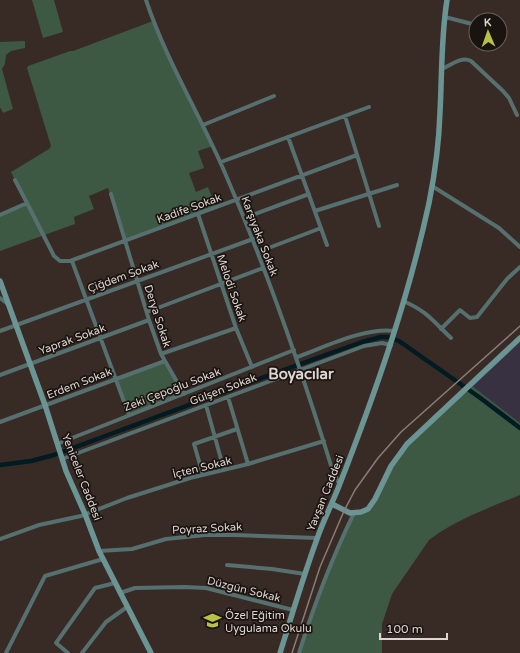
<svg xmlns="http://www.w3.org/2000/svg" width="520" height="653" viewBox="0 0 520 653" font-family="'Varela Round',sans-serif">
<rect width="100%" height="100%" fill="#382a24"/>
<path fill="#383142" d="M520,338V423L471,385Z"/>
<path fill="#3d5843" d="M32,0H54L63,32L43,38Z
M153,21L213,146L198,151L204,168L189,173L196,192L208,187L216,207L125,241L108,188L89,196L94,209L74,217L75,224L0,251V215L26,203L11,172L49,149L51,146L27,68L28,66L70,51H73Z
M25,41V48L11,51L6,55L5,64L2,69L13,109L3,113L0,107V42Z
M165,361L184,394L129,415L116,379Z
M471,385L520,423V495C491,507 453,521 429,540L392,594L382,624V653H299L314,607L354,513L368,509L395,459Z"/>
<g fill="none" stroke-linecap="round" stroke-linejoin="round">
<path stroke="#001b22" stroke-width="4.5" d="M0,465L31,461L54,455L278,372L362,342L381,337H388L399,341L479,397L520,428"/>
<path stroke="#566f6f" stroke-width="4" d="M146,0C166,60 200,115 225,173C267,270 302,371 333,472L340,485
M445,17L476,25
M442,69C451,65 461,56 471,61L503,91L509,98L517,115
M345,116L379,226
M203,125L274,96
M288,137L327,245
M221,162L369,107
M15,180L27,203
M432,186L499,228L520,247
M111,194L149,320L161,354L184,394
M315,211L397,185
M198,214L236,328L252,367
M0,215L27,203L54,256L60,261H70L357,155
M244,218L309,194
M258,252L321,228
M72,261L129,415
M0,298L8,304
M403,301C427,311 433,321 451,338
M147,312L263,268
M441,329L460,310L470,318L477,317L507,279L520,267
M0,331L253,239
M161,354L236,328
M297,357C325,347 365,327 395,331
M0,375L149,320
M228,397L248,464
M206,405L224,470
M0,422L165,361
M57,444L294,350
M62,459L364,346L382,343L391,345
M203,475L194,444L237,429
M0,539L39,525L81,516L127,498L190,478L248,464L324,441
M99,551L132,549L166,539L205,535H234L317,538
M227,565L272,569L305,574
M120,593L135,588L184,587L206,588L293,610
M6,653L45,576L103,559
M68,653L56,643L95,588L115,583
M82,653L106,622L127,607
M299,653C314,605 332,558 354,513"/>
<path stroke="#6b9494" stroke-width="5.5" d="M0,281L45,405L66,471L85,514L99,551L151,653
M332,504L350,513L361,512L368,509L375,499L391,466L407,444L520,338
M280,653C292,615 303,577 317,539C323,521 332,504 339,486C375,394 408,300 429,203C435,173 439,143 440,112C442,75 441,37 447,0"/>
<path stroke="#897d79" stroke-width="1.5" d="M292,653L320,567L344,511L355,490L378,458L401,432L520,326"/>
</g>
<defs>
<symbol id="school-bare" viewBox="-9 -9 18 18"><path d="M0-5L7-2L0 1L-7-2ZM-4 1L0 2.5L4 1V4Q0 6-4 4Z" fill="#b8c147" stroke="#1a1411" stroke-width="2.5" paint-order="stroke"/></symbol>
</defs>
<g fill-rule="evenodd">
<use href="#school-bare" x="200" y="608" width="25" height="25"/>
</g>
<g text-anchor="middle" stroke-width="3.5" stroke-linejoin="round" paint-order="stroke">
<g font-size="11" fill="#dfd5d2" stroke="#1a1411">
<text transform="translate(189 208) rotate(-20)" y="4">Kadife Sokak</text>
<text transform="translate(260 236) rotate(69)" y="4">Karşıyaka Sokak</text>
<text transform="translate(123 276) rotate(-20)" y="4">Çiğdem Sokak</text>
<text transform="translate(232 288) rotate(71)" y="4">Melodi Sokak</text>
<text transform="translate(158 316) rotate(72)" y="4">Derya Sokak</text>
<text transform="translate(72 339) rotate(-20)" y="4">Yaprak Sokak</text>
<text transform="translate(79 383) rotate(-21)" y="4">Erdem Sokak</text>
<text transform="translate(172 389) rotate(-21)" y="4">Zeki Çepoğlu Sokak</text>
<text transform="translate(223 389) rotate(-21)" y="4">Gülşen Sokak</text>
<text transform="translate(202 467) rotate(-14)" y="4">İçten Sokak</text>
<text transform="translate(82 477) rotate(69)" y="4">Yeniceler Caddesi</text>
<text transform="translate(325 493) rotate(-68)" y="4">Yavşan Caddesi</text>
<text transform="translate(207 528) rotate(-3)" y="4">Poyraz Sokak</text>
<text transform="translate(244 589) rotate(14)" y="4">Düzgün Sokak</text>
</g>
<g font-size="11" fill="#dfd5d2" stroke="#1a1411" text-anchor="start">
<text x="225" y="619">Özel Eğitim<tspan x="225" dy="13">Uygulama Okulu</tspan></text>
</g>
<g font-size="15" font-weight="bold" fill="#dfd5d2" stroke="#1a1411">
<text x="301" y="379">Boyacılar</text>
</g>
</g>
<g transform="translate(488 32) rotate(358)"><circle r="19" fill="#1a1411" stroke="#69615e"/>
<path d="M0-3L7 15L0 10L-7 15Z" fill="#b8c147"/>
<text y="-6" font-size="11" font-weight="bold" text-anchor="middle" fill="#dfd5d2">K</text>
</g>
<path d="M380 633v6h67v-6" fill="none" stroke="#dfd5d2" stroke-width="2"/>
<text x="386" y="633" font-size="12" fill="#dfd5d2" stroke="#1a1411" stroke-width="3" paint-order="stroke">100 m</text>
</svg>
